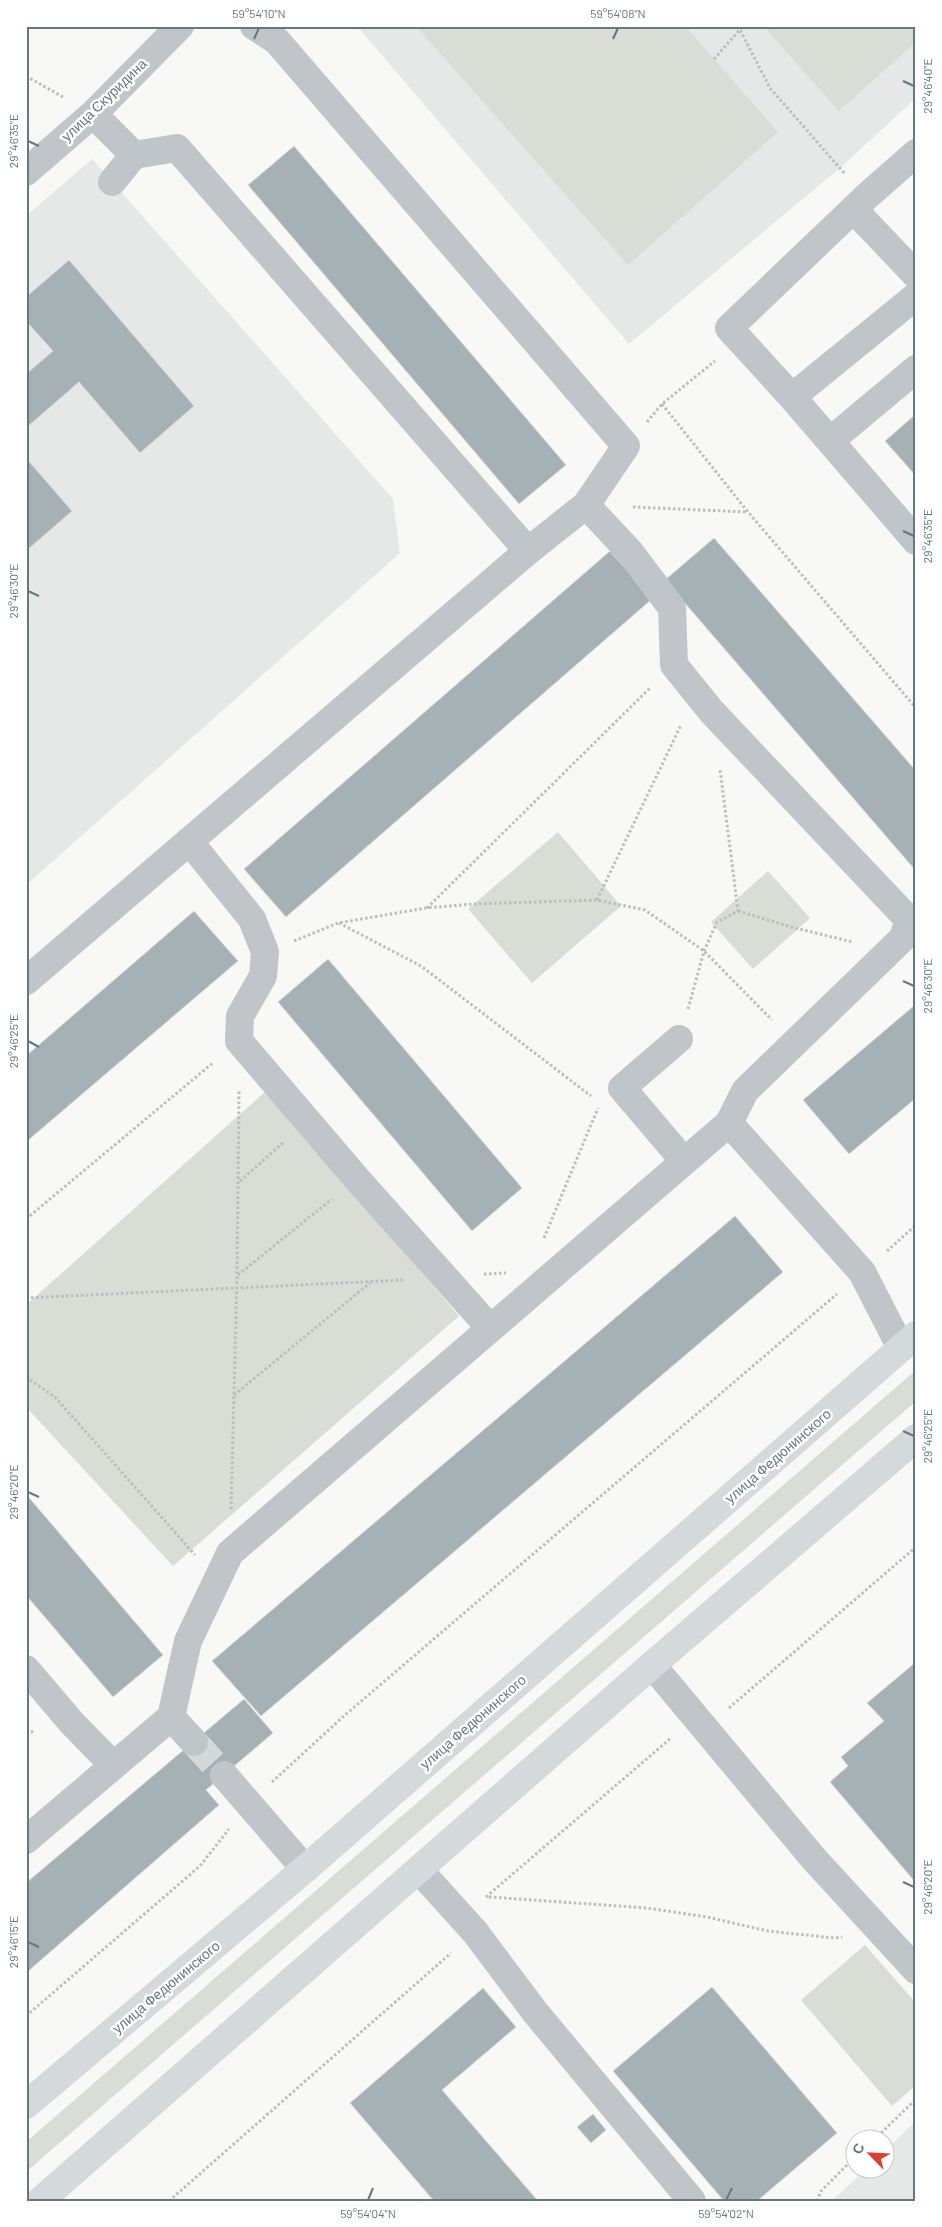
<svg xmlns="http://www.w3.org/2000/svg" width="942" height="2227" viewBox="0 0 942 2227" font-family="Barlow,sans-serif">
<rect width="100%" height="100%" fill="#f8f8f6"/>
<path fill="#e6e8e7" d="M357,26H916V98L840,168L629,344Z
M92,159L393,499L400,553L26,885V216Z
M916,2121V2201H832L865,2170H884L885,2151Z"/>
<path fill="#d9ddd5" d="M416,26H685L778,132L628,265Z
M771,26H916V42L839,111L767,30Z
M558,832L621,906L532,983L468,909Z
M768,871L810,918L753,969L711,922Z
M266,1091L459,1316L173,1566L26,1407V1305Z
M916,1370V1401L26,2172V2142Z
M865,1945L916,2003V2085L892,2106L801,2000Z"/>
<path fill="#a6b1b5" stroke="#dadad8" d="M294,146L566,465L519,504L248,185Z
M69,260L194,406L140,453L79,382L26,428V374L53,351L26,321V297Z
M916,414V476L885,441Z
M26,458L72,511L26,551Z
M714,538L916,771V871L665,580Z
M610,551L652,599L286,917L244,869Z
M194,911L238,961L26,1142V1056Z
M328,959L522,1188L472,1231L278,1002Z
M916,1004V1098L849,1154L803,1100Z
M735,1216L783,1272L261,1716L212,1661Z
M26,1494L163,1655L113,1697L26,1595Z
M916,1662V1883L830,1782L848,1766L841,1757L884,1721L867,1703Z
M244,1699L273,1733L206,1790L219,1805L26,1973V1883Z
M712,1987L837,2133L757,2201H724L613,2071Z
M483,1988L516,2027L442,2090L538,2201H434L350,2103Z
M593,2114L606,2130L591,2143L577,2127Z"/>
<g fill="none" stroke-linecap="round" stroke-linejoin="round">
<path stroke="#d3d8d8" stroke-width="28" stroke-dasharray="28 14" stroke-linecap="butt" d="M194,1742L224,1775"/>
<path stroke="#babec0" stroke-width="3" stroke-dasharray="2.5 2.5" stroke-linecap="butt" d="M738,26L770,88L845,174
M714,59L743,26
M26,76L63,97
M662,404L748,512L916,708
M647,422L662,404L715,361
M633,507L747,512
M597,900L681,725
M427,908L650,688
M738,911L795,928L853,942
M339,923L421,966L591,1096
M294,941L338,923L426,908L473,904L597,900L645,910L704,951L772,1020
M688,1009L704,951L717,922L738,911L720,769
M240,1181L284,1142
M26,1219L214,1062
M544,1238L598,1108
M887,1251L916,1225
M484,1274L506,1273
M238,1275L332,1199
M26,1298L403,1280
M26,1377L55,1397L195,1555
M234,1395L370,1283
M231,1509L237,1276L239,1091
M729,1708L916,1547
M26,1733L35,1731
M272,1782L345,1715L837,1294
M486,1897L671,1738
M489,1897L647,1908L707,1917L768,1931L834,1938L842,1937
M26,2016L200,1866L229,1829
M874,2140L916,2099
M169,2201L451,1953
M817,2201L821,2191L854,2158"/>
<path stroke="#bfc5c8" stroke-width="28" d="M93,114L134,155L177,148L528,551
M916,153L866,197L729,328L792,397L916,541
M26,172L93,114L180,26
M112,182L134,155
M854,210L916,275
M792,397L916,296
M830,441L916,369
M189,841L252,919L265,952L263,976L240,1016L239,1041L357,1179L490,1328
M26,981L528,551L586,505L626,446L277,41L254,26
M679,1039L622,1088L684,1161
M729,1123L862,1272L901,1348
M652,1665L814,1859L916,1970
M26,1669L72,1723L113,1765
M171,1717L194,1742
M224,1775L305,1869
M26,1840L171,1717L188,1641L230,1553L729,1123L745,1091L903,938L909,920L712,712L674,665L672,608L630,552L586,505
M419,1870L475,1932L535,2012L692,2201"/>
<path stroke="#d4d9dc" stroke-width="28" d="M26,2105L305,1869L916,1335
M40,2201L652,1665L916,1438"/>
</g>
<path fill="none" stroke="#647880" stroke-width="2" d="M254,39L259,28M613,39L618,28M903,81L914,86M28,141L39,146M903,531L914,536M28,591L39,596M903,981L914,986M28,1041L39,1047M903,1431L914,1436M28,1492L39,1497M903,1882L914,1887M28,1942L39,1947M368,2200L373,2188M726,2200L732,2188"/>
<g text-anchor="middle" stroke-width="5" stroke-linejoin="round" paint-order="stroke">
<g font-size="14" fill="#647880" stroke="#fff">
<text transform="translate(104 100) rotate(-44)" y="5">улица Скуридина</text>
<text transform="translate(778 1456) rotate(-41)" y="5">улица Федюнинского</text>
<text transform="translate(473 1722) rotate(-41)" y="5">улица Федюнинского</text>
<text transform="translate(166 1987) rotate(-40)" y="5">улица Федюнинского</text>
</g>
</g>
<rect width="942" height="2227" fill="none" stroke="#ffffff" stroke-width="55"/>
<g transform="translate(870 2154) rotate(294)"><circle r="24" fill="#ffffff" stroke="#c1c9cc"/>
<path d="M0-4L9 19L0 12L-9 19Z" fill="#dd3f31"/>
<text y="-8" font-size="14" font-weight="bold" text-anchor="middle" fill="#647880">С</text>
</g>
<rect x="28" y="28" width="886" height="2172" fill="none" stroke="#647880" stroke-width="2"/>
<g font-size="12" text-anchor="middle" fill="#647880">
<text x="259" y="18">59°54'10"N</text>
<text x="618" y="18">59°54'08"N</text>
<text transform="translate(928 86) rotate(-90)" y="4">29°46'40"E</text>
<text transform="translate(14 141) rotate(-90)" y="4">29°46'35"E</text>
<text transform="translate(928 536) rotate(-90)" y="4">29°46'35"E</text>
<text transform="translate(14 591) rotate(-90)" y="4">29°46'30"E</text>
<text transform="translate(928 986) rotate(-90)" y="4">29°46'30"E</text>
<text transform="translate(14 1041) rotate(-90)" y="4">29°46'25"E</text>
<text transform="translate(928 1436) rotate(-90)" y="4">29°46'25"E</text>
<text transform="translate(14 1492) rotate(-90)" y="4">29°46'20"E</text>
<text transform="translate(928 1887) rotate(-90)" y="4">29°46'20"E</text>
<text transform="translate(14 1942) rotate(-90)" y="4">29°46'15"E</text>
<text x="368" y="2218">59°54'04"N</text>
<text x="726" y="2218">59°54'02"N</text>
</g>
</svg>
